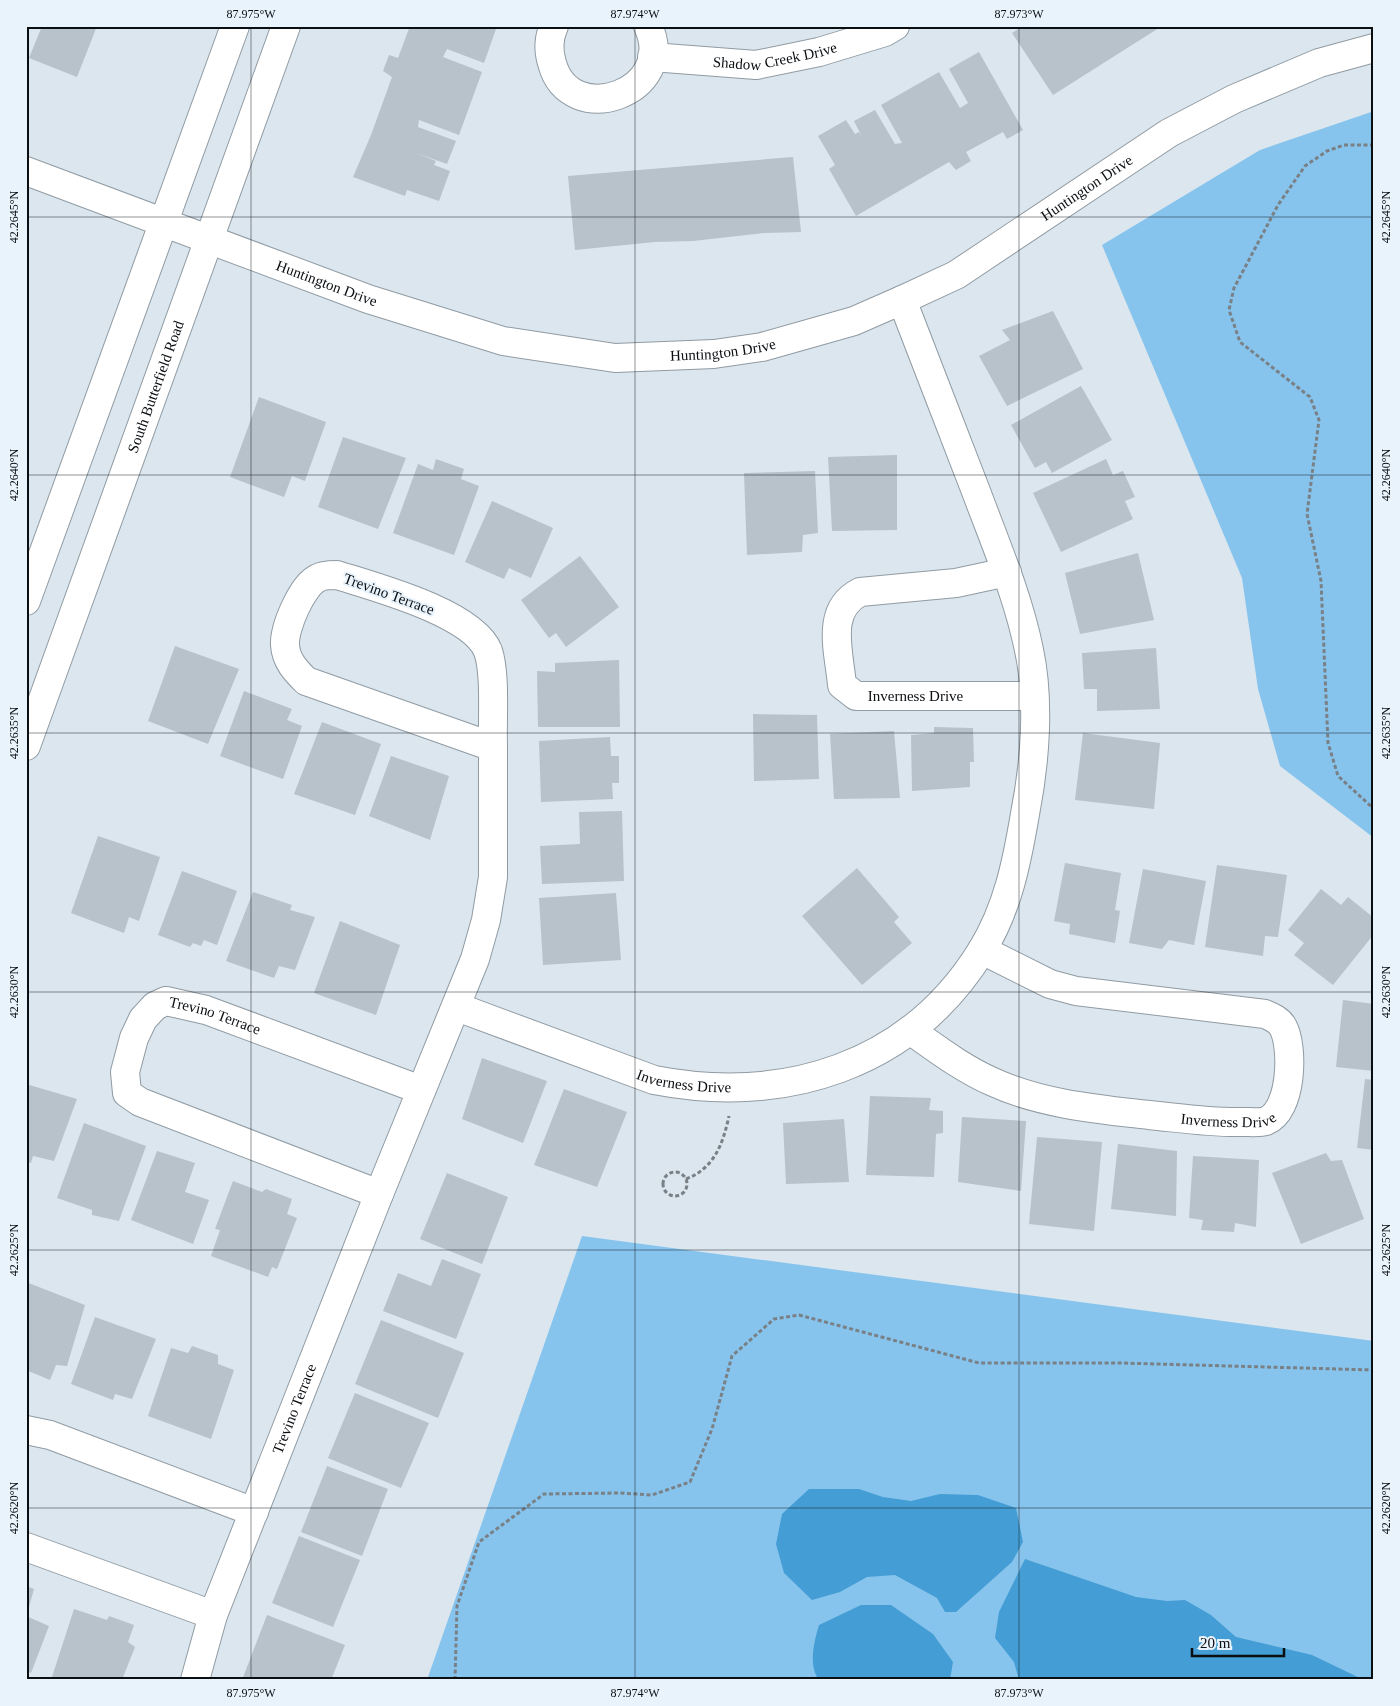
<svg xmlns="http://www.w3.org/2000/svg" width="1400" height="1706" viewBox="0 0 1400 1706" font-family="Georgia,serif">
<rect width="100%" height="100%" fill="#dbe6ee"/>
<path fill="#87c4ed" d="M1374,111V838L1280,766L1258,689L1242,578L1102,245L1260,150Z
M582,1236L1374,1341V1680H427Z"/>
<path fill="#449dd4" d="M809,1489H859L883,1497L911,1501L940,1494L978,1495L1016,1508L1023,1542L1012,1562L956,1612H945L937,1598L895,1575L867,1577L840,1592L812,1600L784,1573L776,1544L782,1514Z
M1025,1559L1136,1597L1167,1601L1185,1600L1211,1615L1236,1637L1312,1655L1364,1680H1019L1014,1662L995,1638L999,1612Z
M861,1605H891L933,1634L953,1662L950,1680H819C808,1665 814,1642 819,1625Z"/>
<path fill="#b7c2ca" d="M42,26H97L77,77L29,58Z
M410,26H487L496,29L484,63L447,49L443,57L482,72L459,135L419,120L418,127L456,141L447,164L416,153L436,161L434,165L450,171L439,201L407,190L405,196L353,177L371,135L392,77L383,71L389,55L398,58Z
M1023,26H1162L1053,95L1012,33Z
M979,52L1023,130L1007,139L1003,132L966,152L971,161L956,170L949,162L856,216L829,169L835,165L818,136L846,120L855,134L859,132L863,139L854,121L875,110L895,144L902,143L881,105L939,72L960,108L968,103L949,69Z
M793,157L801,232L765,233L693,241L655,242L575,250L568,176Z
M1053,311L1083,369L1007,406L979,356L1010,340L1002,330Z
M1081,386L1112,440L1052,473L1046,462L1035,468L1011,425Z
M259,397L326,422L305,481L292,476L284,497L230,477Z
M343,437L406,458L378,529L318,507Z
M897,455V530L832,531L828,457Z
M436,459L464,469L461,479L479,486L454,555L393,533L418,464L433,470Z
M1106,459L1113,475L1123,471L1135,497L1125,501L1133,519L1061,552L1033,493Z
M815,471L818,533L803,535L802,552L747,555L744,473Z
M492,501L553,528L531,578L509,568L504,579L465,562Z
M1138,553L1154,620L1080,634L1065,573Z
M580,556L619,607L566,647L556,633L549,638L521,600Z
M175,646L239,669L208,744L148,721Z
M1156,648L1160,709L1097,711V689H1084L1082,653Z
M619,660L620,727H538L537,671L555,672V663Z
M244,691L292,709L287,720L302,726L283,779L220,756Z
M753,714L817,715L819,779L754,781Z
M322,722L381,744L355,815L294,794Z
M934,727L973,728L974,762H970V787L912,791L911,735L934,733Z
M894,731L900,798L834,799L830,734Z
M1083,733L1160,743L1154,809L1075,800Z
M610,737L611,756H619V783H612L613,799L541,802L539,741Z
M391,756L449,776L430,840L369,816Z
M622,811L624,881L542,884L540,846L580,844L579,812Z
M98,836L160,857L139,921L129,917L124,933L71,913Z
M1065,863L1121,873L1115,910L1120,911L1115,943L1069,934L1070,924L1054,921Z
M1217,865L1287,875L1278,937L1265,936L1263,956L1205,947Z
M857,868L899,917L894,922L912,943L862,985L802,916Z
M1143,869L1206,881L1194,945L1169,940L1162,949L1129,943Z
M182,871L237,891L217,945L204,940L201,946L193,943L190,947L158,935Z
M1321,889L1341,905L1348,897L1374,918V934L1333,985L1294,955L1304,943L1288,930Z
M253,892L292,905L290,910L315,917L295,970L279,966L274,978L226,961Z
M616,893L621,960L543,965L539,898Z
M340,921L400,945L376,1015L314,993Z
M1343,1000L1374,1004V1071L1336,1067Z
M482,1058L547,1081L523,1143L462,1119Z
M1365,1079L1374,1080V1150L1357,1148Z
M26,1084L77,1099L54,1161L33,1156L31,1163L26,1161Z
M564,1089L627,1112L597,1187L534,1165Z
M870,1096L931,1098L929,1110L943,1111V1133L936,1134L934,1177L866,1175Z
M962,1117L1026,1121L1021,1191L958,1182Z
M844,1119L849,1182L786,1184L783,1123Z
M84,1123L146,1146L119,1221L92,1215V1210L57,1198Z
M1037,1137L1102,1142L1094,1231L1029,1224Z
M1118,1144L1177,1151L1176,1216L1111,1209Z
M157,1151L195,1163L185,1192L209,1200L193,1244L131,1220Z
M1326,1153L1331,1161L1342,1160L1364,1219L1301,1244L1272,1173Z
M1193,1156L1259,1160L1256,1227L1235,1223L1234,1232L1201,1230L1203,1220L1189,1218Z
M447,1173L508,1197L482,1264L420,1239Z
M233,1181L262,1192L266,1189L292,1199L287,1214L297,1218L277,1269L272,1267L268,1277L211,1256L220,1230L215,1229Z
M442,1259L481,1274L456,1339L383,1311L398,1273L431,1286Z
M26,1282L85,1305L67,1366L56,1365L50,1380L26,1370Z
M95,1317L156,1339L132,1399L115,1394L113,1400L71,1384Z
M381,1320L464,1353L438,1418L355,1384Z
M192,1346L218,1355V1364L234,1370L211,1439L148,1416L171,1348L188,1353Z
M355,1393L429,1423L401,1488L328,1458Z
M327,1466L388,1489L362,1556L301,1532Z
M299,1536L360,1560L333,1627L272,1603Z
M26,1586L34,1589L27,1614H26Z
M74,1609L107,1620L109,1616L134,1625L128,1642L135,1647L122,1680H51Z
M267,1615L345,1645L331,1680H242Z
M26,1616L49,1626L31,1673L26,1671Z"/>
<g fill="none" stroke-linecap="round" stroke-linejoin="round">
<defs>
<g id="minor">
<path d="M554,26C548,39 548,50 552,63C570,131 679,92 648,26"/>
<path id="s1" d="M652,57L756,65L819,52L885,32L895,26"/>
<path id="s2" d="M26,171L368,299L503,341L615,358L714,354L762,347L854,321L902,300L956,275L1169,133L1234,99L1319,63L1374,48"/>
<path id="s3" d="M1007,572L956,583L860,592C825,610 839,651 842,685L856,696H1033"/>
<path d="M337,575C375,587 473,613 488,651C496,674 492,722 493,747L306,681C296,671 286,661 285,645C284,628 302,585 318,578C323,575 332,575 337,575Z"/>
<path id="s4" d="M457,1007L654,1080C784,1105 910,1067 982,950C1008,908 1017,861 1025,814C1035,763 1040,701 1029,650C1018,596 996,545 977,494C952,429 927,365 902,300"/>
<path id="s5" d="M910,1030C937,1049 963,1069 993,1082C1041,1104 1097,1109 1149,1115C1180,1118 1211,1123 1243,1122C1250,1122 1260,1123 1266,1121C1292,1111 1294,1048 1283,1027C1279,1020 1272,1017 1265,1014L1076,991L1050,984L982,950"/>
<path id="s6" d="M379,1194L140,1102L127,1093L125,1072L134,1038L143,1019L155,1006L166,1001L206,1010L421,1090"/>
<path d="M26,1430L50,1435L254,1512"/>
<path d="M26,1547L213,1615"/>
<path id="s7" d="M195,1680L213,1615L379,1194L475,959L486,920L493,877V747"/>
</g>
<g id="secondary">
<path d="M26,601L235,26"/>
<path id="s8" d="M26,746L286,26"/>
</g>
</defs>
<use href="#minor" stroke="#909ba3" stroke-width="30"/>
<use href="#secondary" stroke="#909ba3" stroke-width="30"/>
<path stroke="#798086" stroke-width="3" stroke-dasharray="4 2.5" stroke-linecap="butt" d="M1374,145H1344L1327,151L1305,166L1278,205L1234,288L1229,310L1240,342L1310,397L1319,420L1307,514L1321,581L1328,743L1338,776L1374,809
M663 1184a12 12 0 1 1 24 0a12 12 0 1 1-24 0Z
M686,1179C715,1168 723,1143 729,1116
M455,1680L457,1606L479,1542L544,1494L621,1493L652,1495L690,1482L712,1429L732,1356L774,1319L799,1315L979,1363H1121L1374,1370"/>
<use href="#minor" stroke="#fff" stroke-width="28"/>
<use href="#secondary" stroke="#fff" stroke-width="28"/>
</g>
<path fill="none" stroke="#0b0f12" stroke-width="1" stroke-opacity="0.45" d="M251,26V1680M635,26V1680M1019,26V1680M26,217H1374M26,475H1374M26,733H1374M26,992H1374M26,1250H1374M26,1508H1374"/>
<g text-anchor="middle" stroke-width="4" stroke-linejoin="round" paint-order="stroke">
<g font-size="15" fill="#0b0f12" stroke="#e8f3fc">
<text dy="5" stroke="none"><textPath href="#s1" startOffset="124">Shadow Creek Drive</textPath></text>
<text dy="5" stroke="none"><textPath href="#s2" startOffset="1132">Huntington Drive</textPath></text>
<text dy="5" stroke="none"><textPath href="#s2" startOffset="321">Huntington Drive</textPath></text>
<text dy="5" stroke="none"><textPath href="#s2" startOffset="728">Huntington Drive</textPath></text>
<text dy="5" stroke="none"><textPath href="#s8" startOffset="382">South Butterfield Road</textPath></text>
<text transform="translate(389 594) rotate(20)" y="5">Trevino Terrace</text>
<text dy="5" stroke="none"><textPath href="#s3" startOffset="328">Inverness Drive</textPath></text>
<text dy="5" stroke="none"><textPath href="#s6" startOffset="430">Trevino Terrace</textPath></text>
<text dy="5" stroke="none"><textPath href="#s4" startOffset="240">Inverness Drive</textPath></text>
<text dy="5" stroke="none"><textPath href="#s5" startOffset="338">Inverness Drive</textPath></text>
<text dy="5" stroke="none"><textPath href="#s7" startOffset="289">Trevino Terrace</textPath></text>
</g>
</g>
<rect width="1400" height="1706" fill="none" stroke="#e8f3fc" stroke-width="55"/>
<path d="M1192 1648v8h92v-8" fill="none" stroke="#0b0f12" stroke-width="2.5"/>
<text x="1200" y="1648" font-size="15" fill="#0b0f12" stroke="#e8f3fc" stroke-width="4" paint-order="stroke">20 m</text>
<rect x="28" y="28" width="1344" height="1650" fill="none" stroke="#0b0f12" stroke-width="2"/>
<g font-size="12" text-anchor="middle" fill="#0b0f12">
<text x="251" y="18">87.975°W</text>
<text x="635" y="18">87.974°W</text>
<text x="1019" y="18">87.973°W</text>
<text transform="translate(14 217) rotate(-90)" y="4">42.2645°N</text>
<text transform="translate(1386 217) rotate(-90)" y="4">42.2645°N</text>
<text transform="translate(14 475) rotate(-90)" y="4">42.2640°N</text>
<text transform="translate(1386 475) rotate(-90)" y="4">42.2640°N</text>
<text transform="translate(14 733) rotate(-90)" y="4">42.2635°N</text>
<text transform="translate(1386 733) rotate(-90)" y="4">42.2635°N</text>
<text transform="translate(14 992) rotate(-90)" y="4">42.2630°N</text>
<text transform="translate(1386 992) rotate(-90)" y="4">42.2630°N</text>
<text transform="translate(14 1250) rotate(-90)" y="4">42.2625°N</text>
<text transform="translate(1386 1250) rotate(-90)" y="4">42.2625°N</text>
<text transform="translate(14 1508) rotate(-90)" y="4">42.2620°N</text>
<text transform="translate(1386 1508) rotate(-90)" y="4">42.2620°N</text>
<text x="251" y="1697">87.975°W</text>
<text x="635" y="1697">87.974°W</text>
<text x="1019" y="1697">87.973°W</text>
</g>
</svg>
